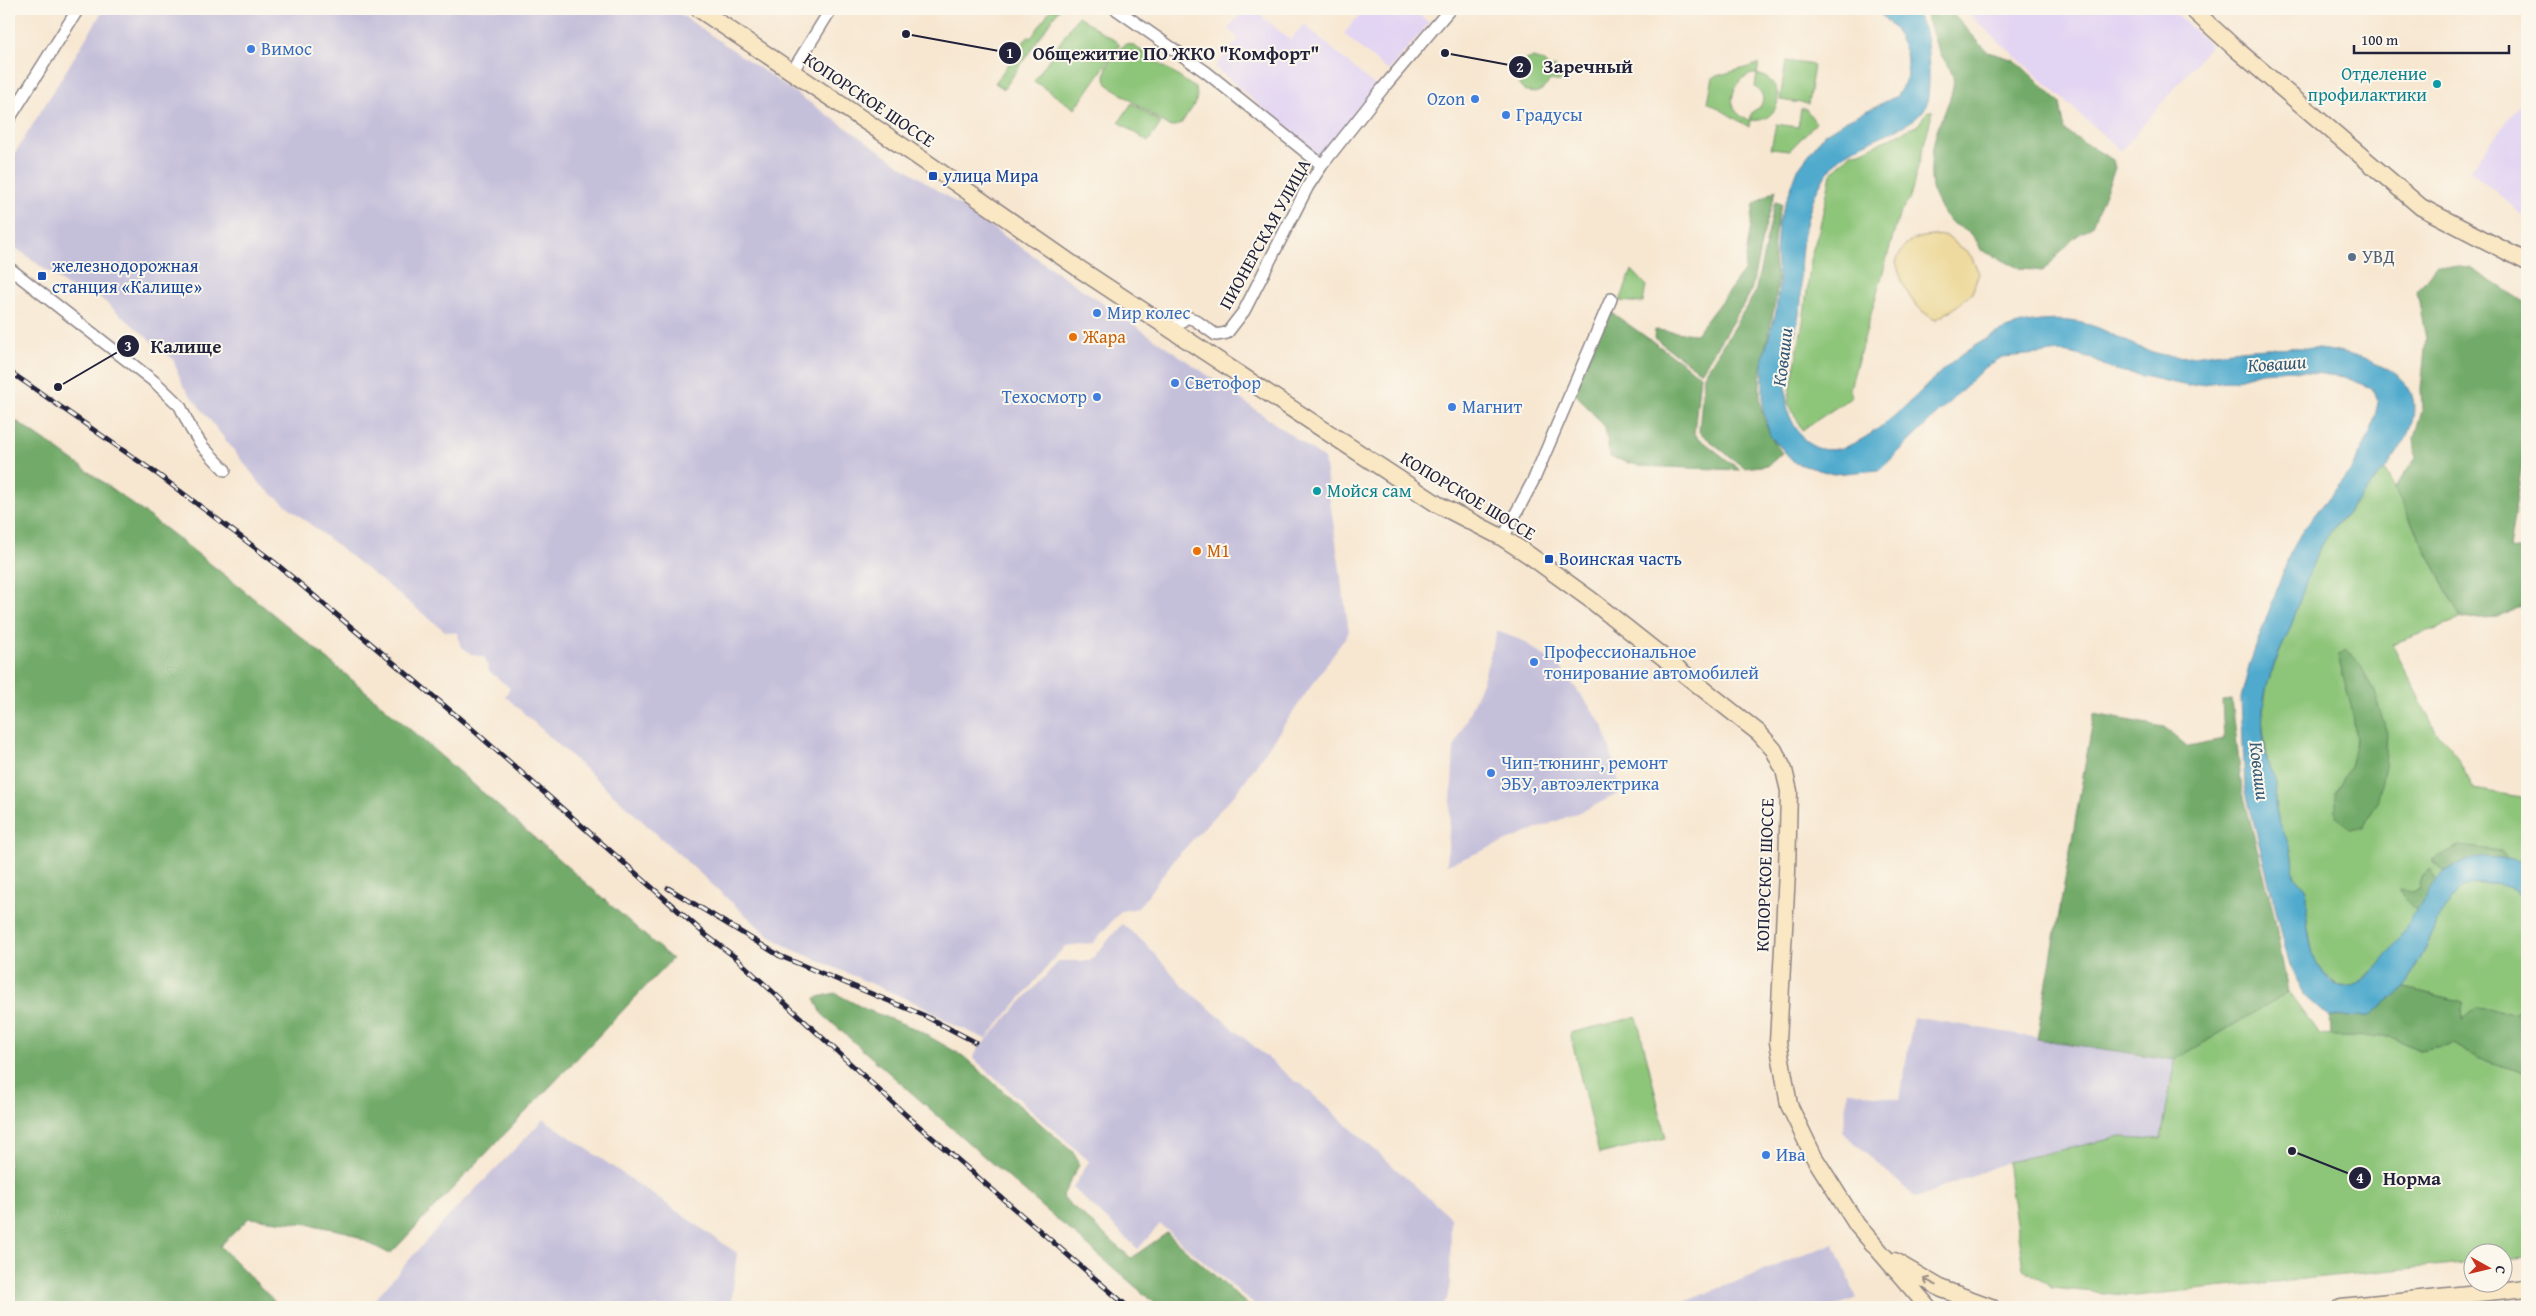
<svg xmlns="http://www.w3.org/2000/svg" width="2536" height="1316" viewBox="0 0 2536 1316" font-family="'Gentium Book Plus',serif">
<rect width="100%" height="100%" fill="#fbf7ec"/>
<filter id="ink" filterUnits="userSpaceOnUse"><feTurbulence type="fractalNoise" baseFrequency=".02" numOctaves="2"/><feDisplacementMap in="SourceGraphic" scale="10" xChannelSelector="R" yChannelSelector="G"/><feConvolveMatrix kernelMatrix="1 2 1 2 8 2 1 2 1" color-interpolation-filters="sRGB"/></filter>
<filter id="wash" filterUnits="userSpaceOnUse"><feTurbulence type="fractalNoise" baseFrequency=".0096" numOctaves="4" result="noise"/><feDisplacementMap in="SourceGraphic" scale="20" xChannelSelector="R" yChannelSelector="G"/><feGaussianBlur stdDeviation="1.12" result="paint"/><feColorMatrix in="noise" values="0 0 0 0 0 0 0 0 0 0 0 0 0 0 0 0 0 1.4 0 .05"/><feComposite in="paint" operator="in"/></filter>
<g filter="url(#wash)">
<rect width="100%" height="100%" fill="#f7e7d1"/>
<path fill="#e2d4f3" d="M1245,9H1253L1290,40L1304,24L1377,88L1318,156L1215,67L1239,39L1228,29Z
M1372,9H1412L1429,23L1388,71L1344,34L1356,19Z
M1963,9H2170L2211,45L2121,151Z
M2527,95V219L2470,170Z"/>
<path fill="#c5c0da" d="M104,9H673L1203,372L1324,459L1349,632L1240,788L1174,860L1138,908L1121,911L1093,943L1065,946L986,1039L954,1025L923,1006L787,947L762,930L505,696L510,688L489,671L485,658L471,654L460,645L458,633L445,631L262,486L183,386L173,359L92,291L72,289L9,243V163Z
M1497,631L1523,641L1561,668L1603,725L1622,792L1587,809L1447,865L1454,748L1483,680Z
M1122,924L1147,945L1183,986L1296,1082H1299L1451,1218L1450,1284L1447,1299L1441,1307H1257L1160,1224L1138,1249L1073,1188L1089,1161L973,1058L979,1048L1059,961H1090Z
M1913,1017L2175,1060L2161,1139L2120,1137L2007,1162L1916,1198L1843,1132L1848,1091L1900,1099Z
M544,1119L737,1253L731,1307H368L431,1235Z
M1834,1243L1857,1298L1833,1307H1671Z"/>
<path fill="#8dc579" stroke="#58745a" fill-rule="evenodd" d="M1051,9H1059L1004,89L995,83L1028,36L1031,38Z
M1078,16L1120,44L1075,109L1034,81Z
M1126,44L1133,45L1195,88C1202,101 1187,114 1180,125L1170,127L1107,84C1100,71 1114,52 1126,44Z
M1533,58L1543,61L1550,69L1555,67L1566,77L1568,83L1550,80C1531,116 1494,65 1533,58Z
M1786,61L1814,65L1808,104L1780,100Z
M1759,64L1757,74C1790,82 1781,125 1750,120L1749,127L1708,102L1713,77ZM1752,74H1757L1755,87C1763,92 1765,99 1760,107L1752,112L1750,120C1723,113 1730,81 1752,74Z
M1132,103L1161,123L1148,142L1119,122Z
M1801,109H1806L1816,123L1790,150L1771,148L1776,124L1798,127Z
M1928,111H1933L1909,201L1900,212L1850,388L1852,397L1802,430L1788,402L1803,322L1812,252L1819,230L1831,174L1851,153L1860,152L1918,125Z
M1632,270L1646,285L1643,303L1620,301Z
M2384,469L2461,619L2392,644L2436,732L2451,747L2474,789L2527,798V864L2506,859L2502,851L2432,861L2445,871L2437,882L2429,868L2422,878L2419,889L2411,891L2403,897L2417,911L2384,962L2355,986H2339L2323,974L2313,956L2307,922L2306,890L2295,878L2291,851L2281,829L2275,804L2276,784L2268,764L2262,721L2267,683L2293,620L2309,571L2325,539ZM2338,656L2385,767L2336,792C2341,784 2347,776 2350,768C2364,732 2348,691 2338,656Z
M2492,883L2516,891L2527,905V1013L2476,1008L2463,1021V1002L2405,988L2426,948L2438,919L2458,890L2474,884Z
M2288,992L2319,1035L2391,1037L2419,1050L2454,1044L2479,1059L2527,1073V1257L2504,1259V1254H2474L2473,1262L2135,1296L2052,1288L2023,1268L2007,1162L2120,1137L2161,1139L2175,1060Z
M1637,1017L1666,1138L1599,1154L1570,1033Z"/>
<path fill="#72aa69" stroke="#4a6652" d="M1920,9H1948L1988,52L2015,60L2060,103L2065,131L2113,160L2115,168L2092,226L2074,238L2043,271L2021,269L1981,250C1972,227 1957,230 1946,217C1941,211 1936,200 1933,193C1928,173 1932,143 1939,124C1944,113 1956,89 1953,77C1950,66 1941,57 1937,47C1931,32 1931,20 1920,9Z
M1776,190L1762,239L1751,292L1701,372L1654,338L1655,330L1696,334L1744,271L1754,204Z
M1775,202L1782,204C1776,221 1773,239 1774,257C1774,267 1778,277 1777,287C1771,349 1739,397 1782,453L1769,465L1744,468L1699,432L1704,375L1755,293Z
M2437,265L2471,268L2527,304V431L2509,549L2527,551V603L2499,617L2461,619L2394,488L2416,458L2414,438L2422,411L2421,389L2426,339L2417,291Z
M1608,310L1700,375L1694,434L1740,470L1640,466L1610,457L1605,427L1574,392Z
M9,416C246,576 457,771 672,959L390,1254L347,1232L308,1224L249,1218L220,1246L280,1307H9Z
M2345,650L2360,664L2374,692L2387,733L2385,767L2377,803L2363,828H2349L2336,815V792L2350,767L2356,741L2353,714L2338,656Z
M2232,700L2242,789L2274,915L2288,992L2175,1060L2037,1039L2094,714L2164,727L2188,747L2224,740L2222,701Z
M2460,846L2502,851L2506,859C2484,855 2465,862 2445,871L2432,860Z
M2429,868L2437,882L2417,911L2403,897L2400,889L2411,891L2419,889L2422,878Z
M2405,988L2463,1002V1020L2476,1008L2527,1013V1073L2479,1059L2454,1044L2419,1050L2391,1037L2331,1036L2330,1017L2369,1016Z
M835,993L865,1009L916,1029L963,1056L1074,1153L1079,1165L1062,1197L1131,1258L1167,1233L1250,1307H1159L988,1160L822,1014L815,998Z"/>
<path fill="#eeda9e" stroke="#887e6c" d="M1945,235L1971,256L1979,273L1972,293L1952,310L1935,320C1910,305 1904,289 1896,262C1909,234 1916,238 1945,235Z"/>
<path fill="#4faacd" stroke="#386684" d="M1876,9H1912C1916,15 1920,19 1923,26C1929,40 1932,95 1925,108C1913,130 1859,139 1837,161C1825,174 1816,189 1811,206C1806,222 1802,240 1801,257C1799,274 1803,292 1800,309C1795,339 1777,395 1792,421C1796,429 1804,441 1811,445C1853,470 1921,389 1948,365C1964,352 1983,340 2001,331C2030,318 2074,316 2103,330C2124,340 2146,353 2171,356C2188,358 2205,354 2223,352C2253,348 2286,346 2317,349C2344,351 2407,366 2413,399C2423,449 2345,504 2322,545C2308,570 2302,597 2292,623C2282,649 2267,674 2264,701C2261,721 2263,745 2268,764C2269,770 2274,776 2276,783C2276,787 2275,799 2275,804C2277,822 2287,836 2291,853C2293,860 2292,867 2294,874C2296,880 2303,884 2306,891C2309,899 2306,913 2307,922C2310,943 2314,975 2337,985C2378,1002 2419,890 2447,870C2470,853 2501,856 2527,864V905L2516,891L2492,883L2474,884L2458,890L2438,919L2426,948L2405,988L2369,1016L2330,1017L2304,994L2290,966L2245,788L2241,698L2250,663L2289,556L2303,529L2350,472L2371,432L2378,403L2372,388L2344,377L2292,370L2262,372L2234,380L2188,386L2111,369L2088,357L2063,352L2002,357L1983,369L1880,470L1833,474L1795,463L1770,436L1763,410V358L1776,312L1779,285L1776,254L1778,223L1798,169L1824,134L1845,121L1897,96L1908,76L1906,52L1896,31Z"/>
</g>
<g filter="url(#ink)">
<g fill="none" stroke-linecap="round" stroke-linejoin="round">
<defs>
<path id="street" d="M1116,9L1206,72L1322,165
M792,72L831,9
M9,119L78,9
M9,268L156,383L180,406L191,429L203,447L225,470
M1172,329L1187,317L1195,320L1216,335L1227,333L1244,311L1308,186L1322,165L1383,88L1450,9
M1503,538L1534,479L1611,299"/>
<path id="secondary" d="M699,9L917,156L1078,268L1219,361L1437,504L1503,538L1529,555L1591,600L1759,733L1774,750L1784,770L1789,791L1787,872L1778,1042L1789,1105L1814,1157L1857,1225L1928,1307
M2192,9L2236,49L2421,207L2527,262
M1894,1261L1942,1289L1991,1307
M2341,1307L2527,1288"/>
</defs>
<use href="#street" stroke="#8c8486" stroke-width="14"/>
<use href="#secondary" stroke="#8c8486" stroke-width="19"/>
<use href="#street" stroke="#fff" stroke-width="11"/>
<use href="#secondary" stroke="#fae7c3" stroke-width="16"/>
<defs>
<path id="rail" d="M9,371L160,476L274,562L472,729L707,936L735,957L907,1116L1128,1307
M668,888L780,956L923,1015L975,1042"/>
</defs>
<use href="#rail" stroke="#22223b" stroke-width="5"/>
<use href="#rail" stroke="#fbf7ec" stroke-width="3" stroke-dasharray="9" stroke-linecap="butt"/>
</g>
<defs><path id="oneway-shaft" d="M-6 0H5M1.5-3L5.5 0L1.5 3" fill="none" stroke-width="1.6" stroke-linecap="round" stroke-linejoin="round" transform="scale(1.25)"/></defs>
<use stroke="#998e86" href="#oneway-shaft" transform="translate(1930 1282) rotate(-153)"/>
</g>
<g fill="#3f7fe0" stroke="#fbf7ec" stroke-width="2">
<circle cx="251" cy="49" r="5"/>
<circle cx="1475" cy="99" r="5"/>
<circle cx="1506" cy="115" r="5"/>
<circle cx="1097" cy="313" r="5"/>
<circle cx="1175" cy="383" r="5"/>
<circle cx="1097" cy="397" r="5"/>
<circle cx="1452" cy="407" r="5"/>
<circle cx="1534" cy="662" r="5"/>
<circle cx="1491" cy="773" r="5"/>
<circle cx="1766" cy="1155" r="5"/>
</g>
<g fill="#0f9aa8" stroke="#fbf7ec" stroke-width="2">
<circle cx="2437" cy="84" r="5"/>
<circle cx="1317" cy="491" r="5"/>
</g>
<g fill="#1a4fb4" stroke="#fbf7ec" stroke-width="2">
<rect x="928" y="171" width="10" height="10" rx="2.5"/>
<rect x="37" y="271" width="10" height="10" rx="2.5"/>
<rect x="1544" y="554" width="10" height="10" rx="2.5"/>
</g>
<circle fill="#5c6f8a" stroke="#fbf7ec" stroke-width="2" cx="2352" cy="257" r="5"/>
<g fill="#e8710a" stroke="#fbf7ec" stroke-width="2">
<circle cx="1073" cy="337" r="5"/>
<circle cx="1197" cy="551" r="5"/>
</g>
<g text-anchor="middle" stroke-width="4" stroke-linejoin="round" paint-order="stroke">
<g font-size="18" fill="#366cbe" stroke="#fbf7ec" text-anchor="start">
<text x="261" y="55">Вимос</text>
<text x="1465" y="105" text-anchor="end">Ozon</text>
<text x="1516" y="121">Градусы</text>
<text x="1107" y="319">Мир колес</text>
<text x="1185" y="389">Светофор</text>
<text x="1087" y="403" text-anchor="end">Техосмотр</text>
<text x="1462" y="413">Магнит</text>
<text x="1544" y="658">Профессиональное<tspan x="1544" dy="21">тонирование автомобилей</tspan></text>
<text x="1501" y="769">Чип-тюнинг, ремонт<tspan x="1501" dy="21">ЭБУ, автоэлектрика</tspan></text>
<text x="1776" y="1161">Ива</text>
</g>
<g font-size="18" fill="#0d838f" stroke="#fbf7ec" text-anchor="end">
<text x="2427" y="80">Отделение<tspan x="2427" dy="21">профилактики</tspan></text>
<text x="1327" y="497" text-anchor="start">Мойся сам</text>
</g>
<g font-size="18" fill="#22223b" stroke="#fbf7ec">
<text transform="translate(869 100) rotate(34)" y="6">КОПОРСКОЕ ШОССЕ</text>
<text transform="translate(1265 234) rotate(-61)" y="6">ПИОНЕРСКАЯ УЛИЦА</text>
<text transform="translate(1468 496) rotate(31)" y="6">КОПОРСКОЕ ШОССЕ</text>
<text transform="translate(1765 875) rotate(-88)" y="6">КОПОРСКОЕ ШОССЕ</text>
</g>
<g font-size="18" fill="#164399" stroke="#fbf7ec" text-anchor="start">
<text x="943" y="182">улица Мира</text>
<text x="52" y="272">железнодорожная<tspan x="52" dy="21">станция «Калище»</tspan></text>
<text x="1559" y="565">Воинская часть</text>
</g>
<g font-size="18" fill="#4e5e75" stroke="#fbf7ec" text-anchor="start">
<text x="2362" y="263">УВД</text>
</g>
<g font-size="18" fill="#c56008" stroke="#fbf7ec" text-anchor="start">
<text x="1083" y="343">Жара</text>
<text x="1207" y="557">М1</text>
</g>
<g font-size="19" font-style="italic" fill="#345875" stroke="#fbf7ec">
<text transform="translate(1782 357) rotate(-83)" y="7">Коваши</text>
<text transform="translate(2277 363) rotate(-4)" y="7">Коваши</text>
<text transform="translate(2260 771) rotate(83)" y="7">Коваши</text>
</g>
</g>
<path fill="none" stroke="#22223b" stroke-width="2" d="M906 34L1010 53M1445 53L1520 67M58 387L128 346M2292 1151L2360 1178"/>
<g fill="#22223b" stroke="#fbf7ec" stroke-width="2">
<circle cx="906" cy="34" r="5"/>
<circle cx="1445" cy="53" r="5"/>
<circle cx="58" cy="387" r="5"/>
<circle cx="2292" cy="1151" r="5"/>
<circle cx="1010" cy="53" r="12"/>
<circle cx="1520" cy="67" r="12"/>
<circle cx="128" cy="346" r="12"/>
<circle cx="2360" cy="1178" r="12"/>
</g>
<g font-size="15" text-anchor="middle" font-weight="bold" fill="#fff">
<text x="1010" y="58">1</text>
<text x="1520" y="72">2</text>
<text x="128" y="351">3</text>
<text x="2360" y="1183">4</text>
</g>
<g font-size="19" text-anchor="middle" font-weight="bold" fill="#22223b" stroke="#fbf7ec" stroke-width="4" stroke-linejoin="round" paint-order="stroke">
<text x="1176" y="60">Общежитие ПО ЖКО "Комфорт"</text>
<text x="1588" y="73">Заречный</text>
<text x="186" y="353">Калище</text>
<text x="2412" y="1185">Норма</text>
</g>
<rect width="2536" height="1316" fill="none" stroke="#fbf7ec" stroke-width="30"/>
<g transform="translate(2488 1268) rotate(98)"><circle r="24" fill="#fbf7ec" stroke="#a4a2a5"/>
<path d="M0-4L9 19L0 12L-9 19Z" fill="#c8321e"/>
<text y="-8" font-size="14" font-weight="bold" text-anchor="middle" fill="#22223b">С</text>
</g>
<path d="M2354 45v8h155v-8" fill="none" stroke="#22223b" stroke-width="2.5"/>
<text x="2361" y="45" font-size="15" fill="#22223b" stroke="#fbf7ec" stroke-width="4" paint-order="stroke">100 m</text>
</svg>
